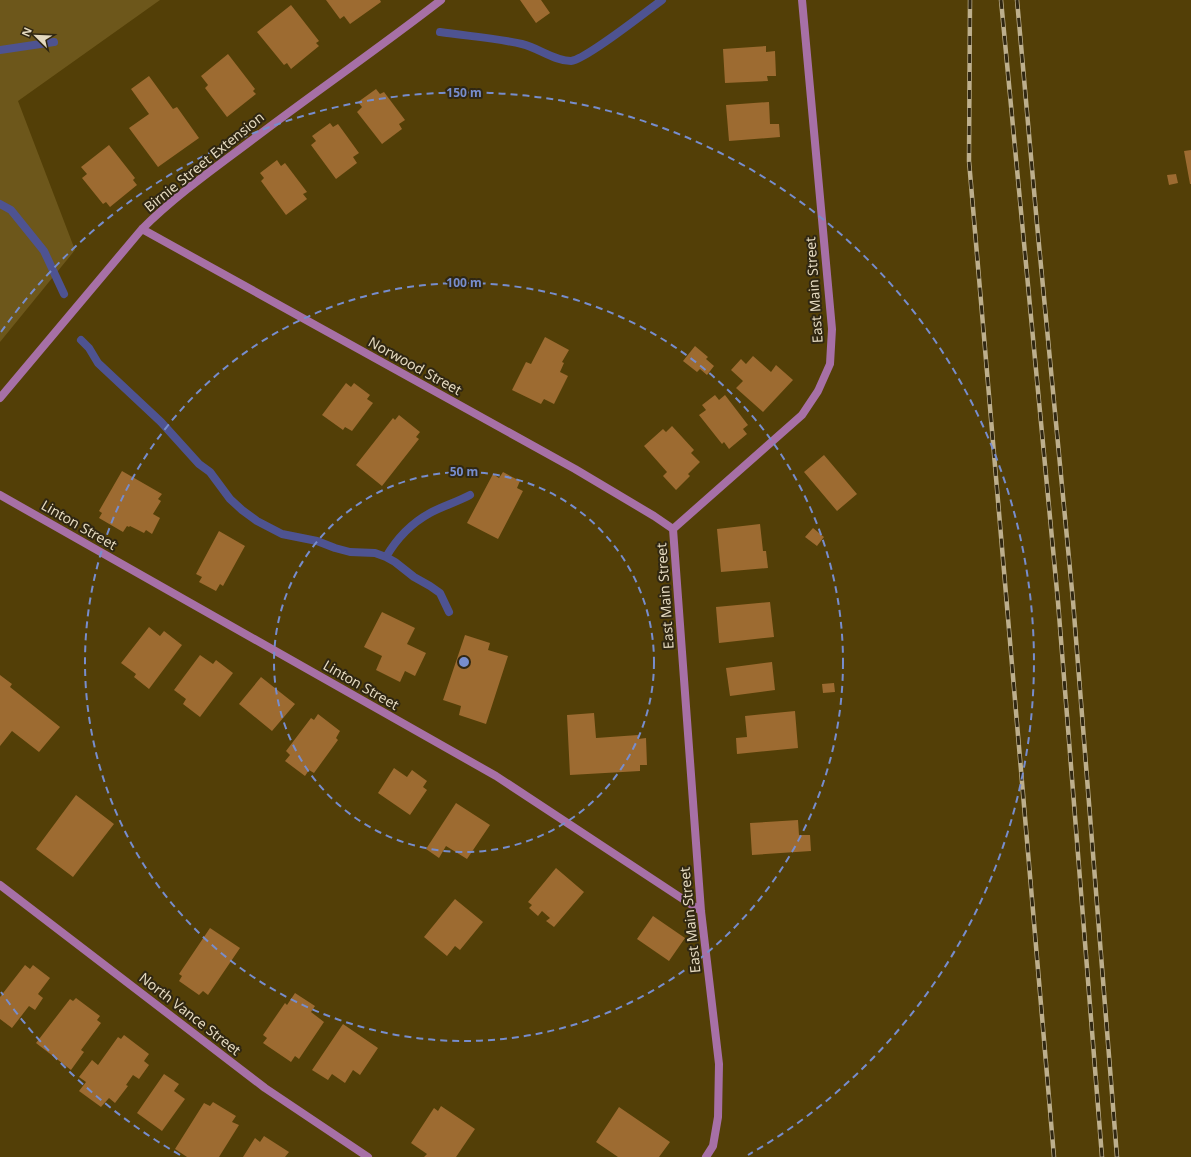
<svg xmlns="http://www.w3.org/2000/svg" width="1191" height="1157" viewBox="0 0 1191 1157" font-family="'Noto Sans',sans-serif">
<rect width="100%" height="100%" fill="#533f07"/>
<path fill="#6d571b" d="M0,0H160L18,101L75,250L0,342Z"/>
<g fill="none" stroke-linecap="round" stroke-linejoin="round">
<path stroke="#4e5391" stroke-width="8" d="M440,32C467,36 496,38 522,44C539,48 554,61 571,61C585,60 647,11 662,0
M0,50L54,42
M0,204L11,210L44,251L64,294
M81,340L89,348L98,363L161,422L199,464L210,472L230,499L242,510L257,521L282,534L317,541L335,548L350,552L375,553L386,557L395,562L414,577L430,586L440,593L449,612
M386,557C397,538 410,524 430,513C443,506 457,502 470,495"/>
</g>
<path fill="#9d6b31" d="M326,0H380L381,2L350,24L344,16L340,19Z
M520,0H541L550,13L536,23Z
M291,5L319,41L316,43L319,46L291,69L287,63L284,65L257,32Z
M766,46V52L775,51L776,76H767L768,81L725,83L723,49Z
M228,54L255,89L253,91L256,94L227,117L205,88L208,85L201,76Z
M149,76L173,109L177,107L199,138L158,167L129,128L149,114L131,89Z
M376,89L380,94L384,92L405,120L399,124L402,129L382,144L357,112L362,107L358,102Z
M769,102L770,124H779L780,137L729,141L726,105Z
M330,123L333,127L338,124L359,153L353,157L357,163L336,179L311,145L316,141L312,136Z
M109,145L135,178L133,180L137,185L110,207L106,202L103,204L82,178L87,174L81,167Z
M1191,150V184H1190L1184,151Z
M277,160L281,166L285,163L307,192L303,194L307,199L286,215L261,181L264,178L260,173Z
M1176,174L1178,183L1169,185L1167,175Z
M545,337L569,350L562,362L564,363L560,372L568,376L554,404L544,399L541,404L512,390L526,362L531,364Z
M695,346L708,357L706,359L714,366L707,375L700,369L697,372L683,361Z
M753,356L771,372L776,365L793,380L763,412L736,388L743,381L731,370L741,359L746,364Z
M346,383L351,387L354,383L370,395L367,399L373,403L352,431L345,427L343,430L322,415Z
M715,395L719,400L725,395L748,425L743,429L747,434L729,449L724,442L722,444L699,415L706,410L702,405Z
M399,415L420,432L416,437L419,439L382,486L356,465L393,418L395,420Z
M672,426L694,450L691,453L700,462L688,474L690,476L676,490L663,476L667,472L644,446L663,429L666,432Z
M824,455L857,494L837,511L804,472Z
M122,471L162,494L158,499L161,501L153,514L160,518L152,534L146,530L144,533L130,526L129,527L127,526L123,532L99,518L102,513L99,511Z
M503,472L520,481L517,488L523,491L498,539L467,523L493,474L499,478Z
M760,524L763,551H766L768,568L721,572L717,529Z
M813,528L824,537L817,546L805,537Z
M219,531L245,546L223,586L220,584L216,591L199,582L202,577L196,574Z
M770,602L774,637L719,643L716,607Z
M382,612L415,628L407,644L426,653L415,676L405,671L400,682L376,670L382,656L364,647Z
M149,627L160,636L164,631L182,645L149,689L134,677L136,674L121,663Z
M465,635L490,643L488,650L508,656L486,724L459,715L461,706L443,700Z
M200,655L213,664L216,660L233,673L200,717L183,704L186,699L174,690Z
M772,662L775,690L730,696L726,668Z
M0,675L12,684L10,687L60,727L39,752L12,731L0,746Z
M261,677L295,704L272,731L239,704Z
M834,683L835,692L823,693L822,684Z
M795,711L798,748L737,754L736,738L747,737L745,716Z
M594,713L596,738L638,735V739L646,738L647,765H640V771L570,775L567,715Z
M318,714L340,731L336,738L338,740L314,773L309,770L305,776L285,761L290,755L286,751L311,718L314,720Z
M394,768L407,777L412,770L427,781L423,787L427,790L410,815L378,793Z
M76,795L114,824L73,877L36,849Z
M456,803L490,825L467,859L446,846L439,858L426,849Z
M798,820L799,835H810L811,851L752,855L750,823Z
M556,868L584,892L554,927L546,921L550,918L542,911L538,916L529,908L532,905L528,902Z
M455,899L483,922L460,950L455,946L447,956L424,937Z
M653,916L685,938L669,961L637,939Z
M210,928L240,948L208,995L203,991L199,995L179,981L182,976L179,974Z
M25,965L30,969L33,965L50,978L38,994L43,998L35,1010L29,1006L12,1028L0,1019V997Z
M295,993L315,1006L311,1012L324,1022L299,1059L295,1056L291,1062L263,1043L267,1038L263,1035L285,1003L287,1005Z
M76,998L100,1016L97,1020L101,1023L81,1050L84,1052L71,1070L36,1043L70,999L73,1001Z
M343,1024L378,1048L360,1075L353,1070L345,1083L332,1074L328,1080L312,1070Z
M124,1035L149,1054L144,1061L149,1065L139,1079L133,1075L126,1085L128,1086L115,1103L109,1098L101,1107L79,1091L86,1082L79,1077L92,1060L98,1065L118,1037L121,1039Z
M164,1074L179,1084L174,1091L185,1099L162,1131L137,1113Z
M213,1102L236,1116L232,1122L239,1125L219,1157H187L175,1149L204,1103L210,1106Z
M441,1106L475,1129L456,1157H424L427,1154L411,1143L434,1108L438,1111Z
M619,1107L670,1142L659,1157H618L596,1142Z
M264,1136L289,1152L285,1157H243L255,1138L260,1142Z"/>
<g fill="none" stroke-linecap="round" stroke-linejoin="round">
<path stroke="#a770a6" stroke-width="8" d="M142,229L575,469L654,516L673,529
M0,398L142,229C174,197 212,170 248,143C312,94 378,49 441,0
M0,495L496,776L701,911
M0,885L265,1088L368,1157
M706,1157L713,1146L718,1117L719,1064L701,911L673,529L802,415L818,391L830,364L832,329L802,0"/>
<defs>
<path id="rail" d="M970,0L969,161L1054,1157
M1001,0L1058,602L1102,1157
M1017,0L1037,224L1073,601L1117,1157"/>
</defs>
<use href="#rail" stroke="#bdaf8d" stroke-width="4.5"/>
<use href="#rail" stroke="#302712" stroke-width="3" stroke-dasharray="9" stroke-linecap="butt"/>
</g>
<g fill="none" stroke="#778dcd" stroke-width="2" stroke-dasharray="7 5">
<circle cx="464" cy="662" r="190"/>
<circle cx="464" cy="662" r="379"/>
<path d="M180 1155A569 569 0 0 1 1 992M1 332A569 569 0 1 1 748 1155"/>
</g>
<g text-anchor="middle" stroke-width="4" stroke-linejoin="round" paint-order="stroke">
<g font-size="14" fill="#e4d9bf" stroke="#302712">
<text transform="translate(204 162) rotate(-39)" y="5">Birnie Street Extension</text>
<text transform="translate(814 290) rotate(-94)" y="5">East Main Street</text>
<text transform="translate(415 366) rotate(29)" y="5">Norwood Street</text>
<text transform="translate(79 525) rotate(30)" y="5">Linton Street</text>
<text transform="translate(665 596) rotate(-94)" y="5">East Main Street</text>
<text transform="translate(361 685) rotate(30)" y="5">Linton Street</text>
<text transform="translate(690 920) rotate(-96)" y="5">East Main Street</text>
<text transform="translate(190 1014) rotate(38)" y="5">North Vance Street</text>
</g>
</g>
<circle cx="464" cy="662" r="6" fill="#778dcd" stroke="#302712" stroke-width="2"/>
<g font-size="12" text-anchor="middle" font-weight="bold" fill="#778dcd" stroke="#302712" stroke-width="4" stroke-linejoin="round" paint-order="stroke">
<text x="464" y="97">150 m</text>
<text x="464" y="287">100 m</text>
<text x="464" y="476">50 m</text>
</g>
<g transform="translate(36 36) rotate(293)" stroke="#302712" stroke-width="3" paint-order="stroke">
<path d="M0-3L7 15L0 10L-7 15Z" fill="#e4d9bf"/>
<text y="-6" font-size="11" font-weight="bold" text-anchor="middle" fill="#e4d9bf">N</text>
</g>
</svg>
